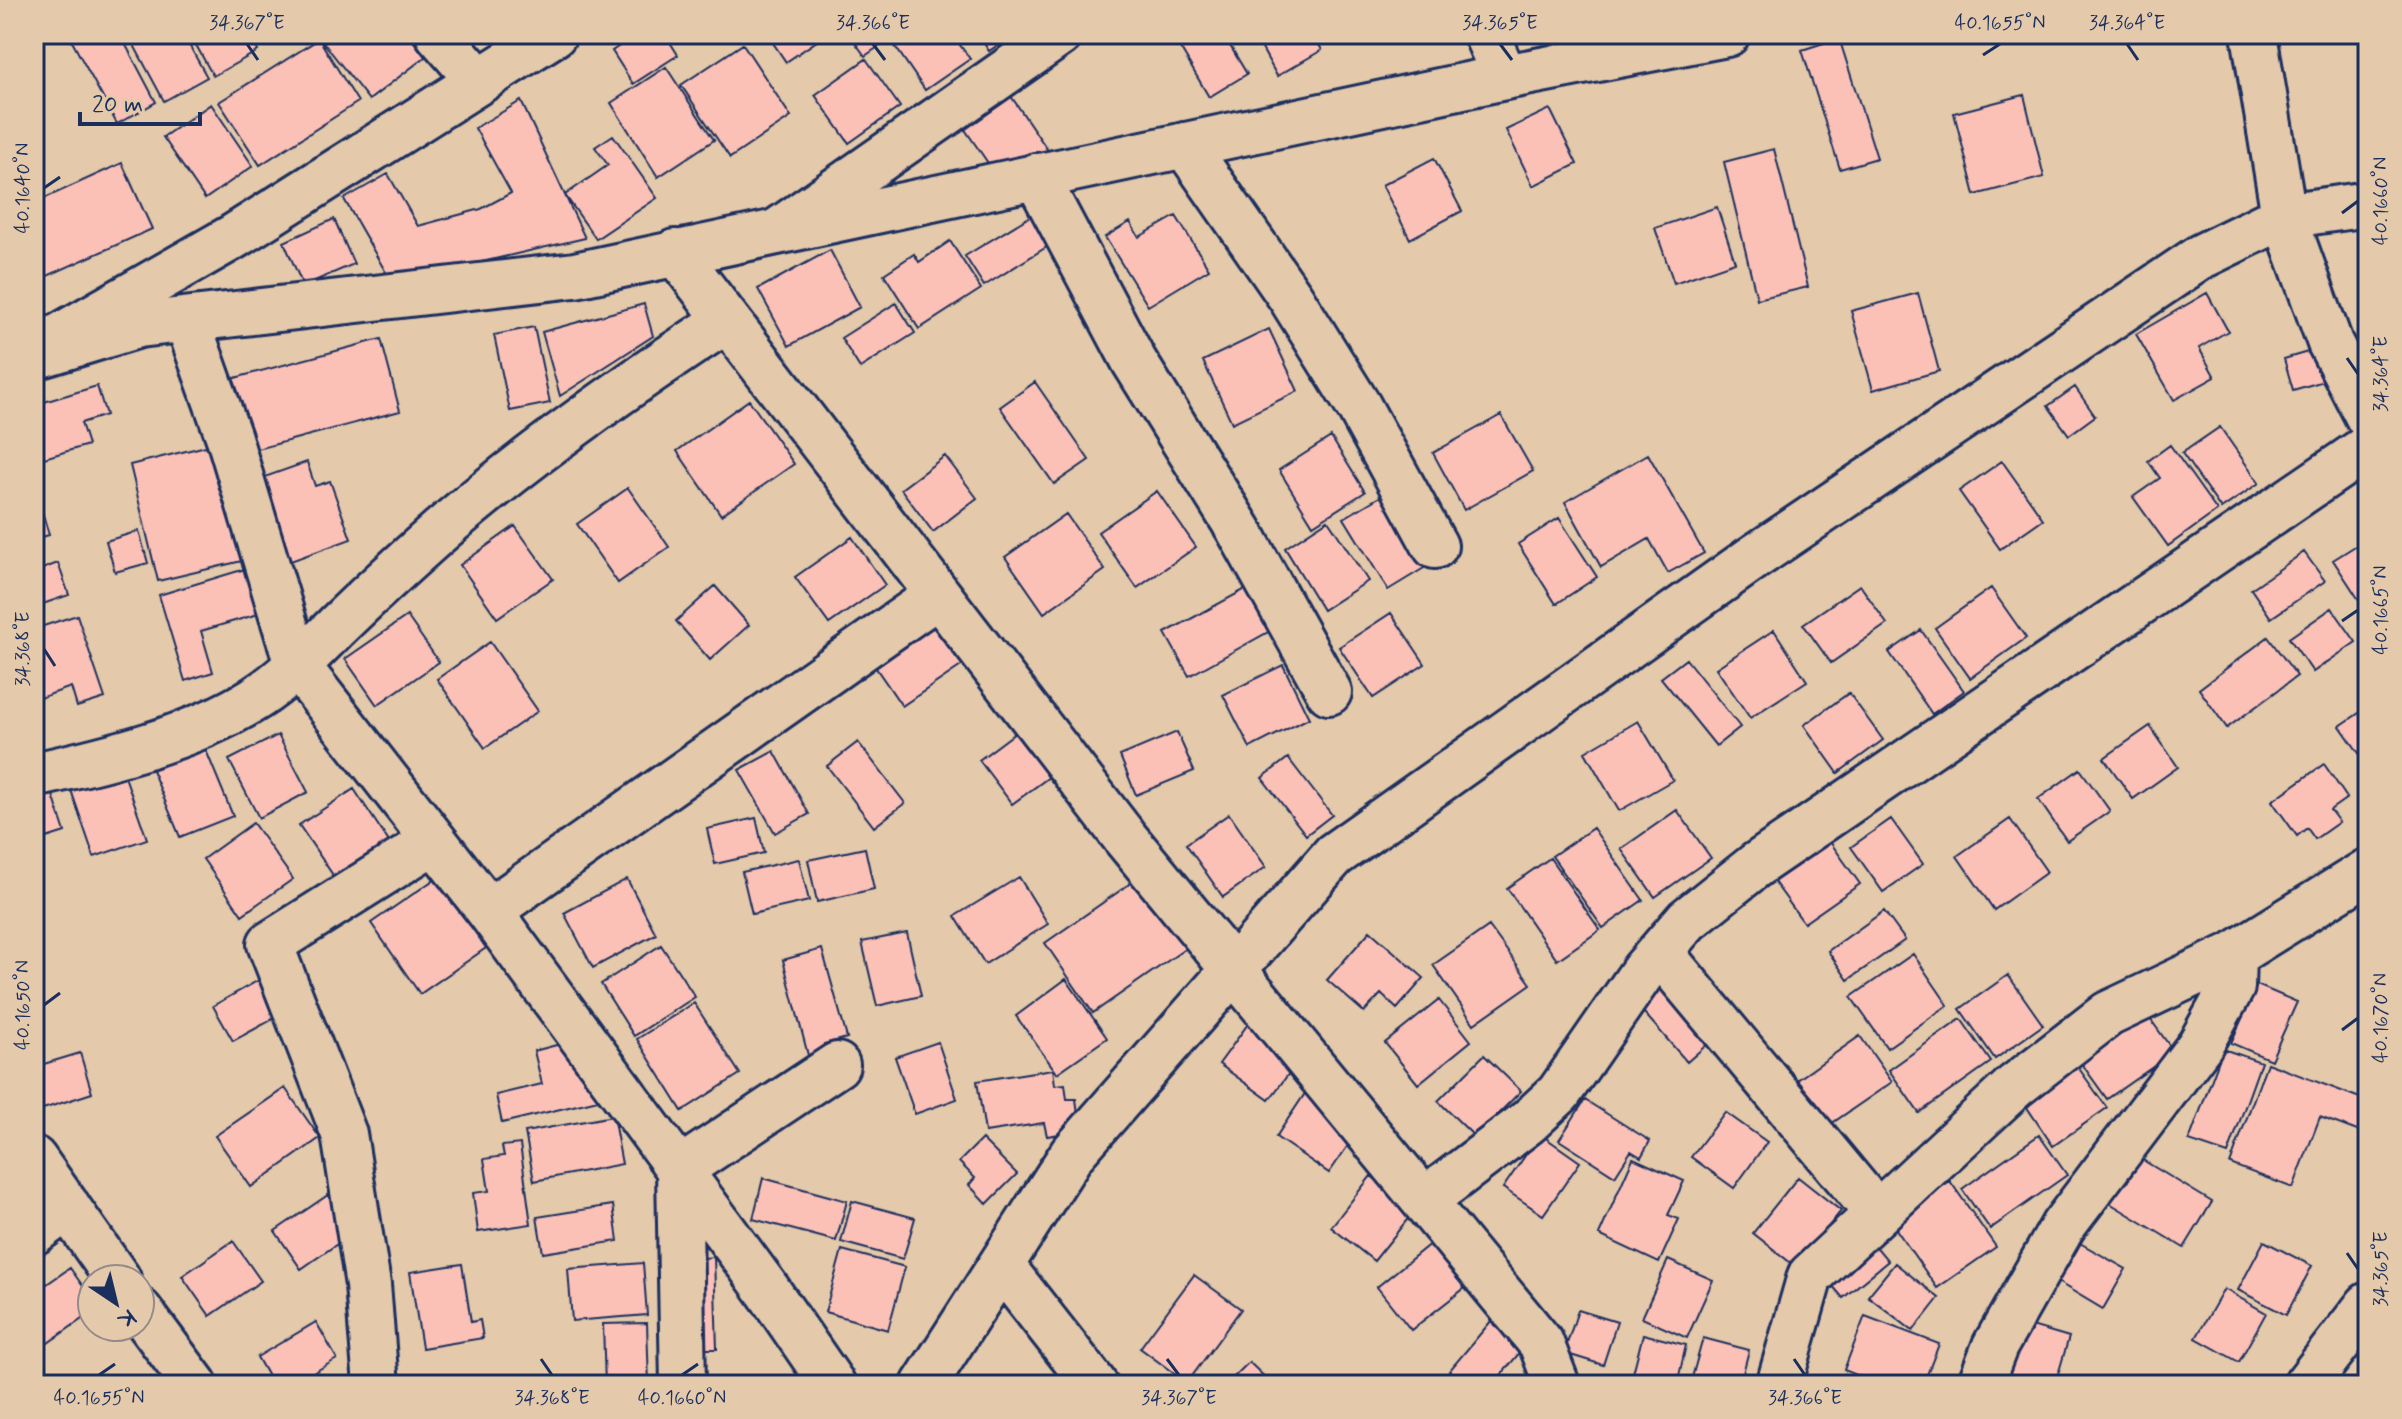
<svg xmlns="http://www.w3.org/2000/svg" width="2402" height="1419" viewBox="0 0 2402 1419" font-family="Mynerve,sans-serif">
<rect width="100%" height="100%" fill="#e4c9ab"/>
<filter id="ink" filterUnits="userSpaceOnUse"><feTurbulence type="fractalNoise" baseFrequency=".0125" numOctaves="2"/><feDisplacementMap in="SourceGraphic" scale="16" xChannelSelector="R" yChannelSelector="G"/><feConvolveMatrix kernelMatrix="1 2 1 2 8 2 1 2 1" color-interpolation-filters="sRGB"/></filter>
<g filter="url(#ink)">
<path fill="#fcc1b6" stroke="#1b2f5e" stroke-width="2" d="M68,34H120L156,102L117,124Z
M128,34H183L207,77L164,101Z
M190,34H249L258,51L213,76Z
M333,34H408L425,57L369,100L323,42Z
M637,34H665L678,55L633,84L612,51Z
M767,34H827L786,62Z
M849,34H952L970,59L925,90L890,39L865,56Z
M978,34H1014L989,51Z
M1172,34H1223L1247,74L1209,97Z
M1254,34H1313L1322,50L1277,76Z
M1839,38L1877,158L1840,169L1802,50Z
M319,39L358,102L260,165L219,102Z
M743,44L791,117L730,158L681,85Z
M866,59L900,107L849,143L815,95Z
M666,67L714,140L658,177L611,103Z
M1000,80L1049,152L999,179L953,112Z
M2024,95L2044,177L1975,195L1954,113Z
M521,101L585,238L392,283L344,199L388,174L418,226L481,209L511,193L475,128Z
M211,104L253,166L205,199L163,137Z
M1550,109L1577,164L1533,186L1506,130Z
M613,135L657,198L596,239L565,195L608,165L595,147Z
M1774,149L1808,287L1757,299L1724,162Z
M1434,158L1462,211L1410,239L1382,185Z
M122,163L152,229L34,282V203Z
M1717,207L1735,262L1674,283L1655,228Z
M1034,214L1053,243L984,286L965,256Z
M1176,216L1209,269L1148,306L1105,237L1130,222L1139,237Z
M334,219L354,264L303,286L284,242Z
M2368,229V288L2356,231Z
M950,241L981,289L919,329L884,274L914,254L919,262Z
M830,250L860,307L789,346L758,289Z
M1918,293L1939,371L1873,390L1851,311Z
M2207,293L2228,331L2199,348L2215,377L2174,400L2136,334Z
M896,303L915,333L860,368L841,338Z
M644,304L653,336L560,396L542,332Z
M534,327L550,403L510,411L494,335Z
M1269,329L1298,391L1232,423L1203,361Z
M381,339L400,411L250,451L231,379Z
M2325,347L2334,378L2293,390L2284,359Z
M1035,382L1089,460L1054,484L1000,407Z
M97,386L106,415L81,423L88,445L34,461V405Z
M2075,387L2095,416L2069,435L2048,406Z
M749,400L794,464L721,515L677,451Z
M1501,415L1533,471L1464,510L1433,453Z
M2220,427L2259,483L2221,509L2182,453Z
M1331,437L1365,492L1313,525L1279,470Z
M218,443L246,560L158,581L130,465Z
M2170,445L2217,511L2168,546L2133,497L2160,478L2148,461Z
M1648,454L1704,553L1668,573L1649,539L1601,567L1565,502Z
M945,456L977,498L933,532L901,489Z
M2002,461L2043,519L2000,549L1959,491Z
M307,462L315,486L330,481L351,539L288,562L259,479Z
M34,484L49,535L34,539Z
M628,488L669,547L618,583L577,524Z
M1157,491L1196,547L1137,588L1098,532Z
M1386,493L1429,565L1388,590L1344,518Z
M1066,514L1105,570L1044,613L1005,557Z
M1559,518L1597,577L1556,604L1518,544Z
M1328,520L1368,581L1323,610L1285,548Z
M515,526L553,579L497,618L460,565Z
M139,531L148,563L115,572L106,541Z
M852,537L885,585L829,624L795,577Z
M2368,538V603L2363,606L2333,560Z
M2304,552L2325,581L2271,618L2251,589Z
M58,563L69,595L34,607V572Z
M245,569L258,614L201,631L213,672L185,681L159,595Z
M1262,580L1286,622L1189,676L1165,633Z
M1860,585L1887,624L1831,663L1803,624Z
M715,586L749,625L710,660L676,621Z
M1991,588L2026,638L1970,678L1935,628Z
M2332,608L2356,642L2313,672L2289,638Z
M928,610L964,664L902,706L865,652Z
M1391,613L1425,664L1373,698L1339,647Z
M77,615L105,698L77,707L71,687L34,700V629Z
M407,616L439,662L377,705L345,659Z
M1774,630L1807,681L1750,718L1716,668Z
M1921,630L1964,691L1932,714L1889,652Z
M2268,637L2297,676L2227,728L2199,689Z
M490,642L538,711L485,748L437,679Z
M1686,659L1740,727L1716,746L1661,678Z
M1283,665L1309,718L1250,748L1223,695Z
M1849,693L1883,740L1838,773L1804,725Z
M2368,707V766L2340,726Z
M1031,721L1064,766L1012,804L979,760Z
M1638,721L1673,780L1619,811L1585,752Z
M2150,726L2178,767L2133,799L2104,758Z
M1177,732L1194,771L1136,795L1120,756Z
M278,735L308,792L259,818L229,760Z
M858,742L905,803L874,827L827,766Z
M203,743L233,816L180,837L150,765Z
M774,751L809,814L775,833L739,770Z
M1288,758L1332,815L1306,835L1262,778Z
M2324,764L2347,798L2330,810L2339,822L2315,839L2307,828L2297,836L2272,801Z
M122,768L147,839L94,857L70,787Z
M2080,769L2110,811L2067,841L2038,799Z
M51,789L65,832L34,842V794Z
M354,789L389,842L335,878L299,825Z
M1677,810L1711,858L1655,897L1621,849Z
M1229,814L1266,867L1223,897L1186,844Z
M756,818L764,853L715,864L707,829Z
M1891,819L1923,864L1883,892L1851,847Z
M2010,819L2047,872L1994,910L1957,856Z
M253,823L293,879L242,915L203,859Z
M1593,828L1643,900L1603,928L1552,856Z
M1828,839L1860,884L1804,923L1772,879Z
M865,848L874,889L817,902L808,860Z
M1550,858L1600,930L1557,960L1507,888Z
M799,859L809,901L752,914L742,872Z
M1144,874L1192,944L1093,1013L1045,943Z
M438,877L486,948L420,994L371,923Z
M1019,877L1048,924L985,964L955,916Z
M627,879L656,934L593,968L564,913Z
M1884,911L1905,940L1848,980L1828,951Z
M1489,926L1531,984L1474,1024L1433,965Z
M1370,931L1424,978L1397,1009L1381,994L1364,1012L1327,980Z
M907,933L921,996L877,1006L862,942Z
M661,945L695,997L634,1036L601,984Z
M822,949L847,1038L824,1044L827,1054L809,1059L783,960Z
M1913,954L1948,1005L1887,1048L1851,997Z
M2008,975L2043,1025L1995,1059L1960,1009Z
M266,976L286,1012L233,1041L213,1006Z
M1670,978L1719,1034L1687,1062L1638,1006Z
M1066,979L1107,1038L1057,1073L1016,1016Z
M2257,985L2297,1002L2271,1060L2231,1043Z
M1439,1000L1471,1041L1418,1084L1385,1043Z
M694,1003L740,1074L682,1111L637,1039Z
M2146,1013L2174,1052L2107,1099L2079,1060Z
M1961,1019L1991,1062L1919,1113L1889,1070Z
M1248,1024L1298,1061L1269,1100L1219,1064Z
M1860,1036L1892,1082L1822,1130L1790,1085Z
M568,1042L580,1061L585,1081L593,1080L598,1100L502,1123L496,1095L542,1084L534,1051Z
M938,1042L957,1099L915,1114L895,1057Z
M2223,1049L2261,1062L2228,1154L2189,1141Z
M80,1053L92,1093L43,1109L34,1080V1067Z
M1484,1055L1521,1091L1475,1137L1438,1101Z
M2075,1063L2107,1108L2053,1146L2022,1100Z
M2267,1063L2368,1101V1135L2320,1117L2293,1188L2230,1164Z
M1053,1069L1055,1085L1065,1084L1067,1099H1076L1079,1121L1072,1132L1047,1136L1044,1123L985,1132L977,1081Z
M285,1088L320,1138L251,1187L215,1136Z
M1308,1089L1362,1125L1329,1173L1276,1137Z
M1585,1100L1650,1141L1641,1157L1631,1151L1615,1176L1559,1140Z
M1725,1112L1767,1142L1734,1188L1691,1157Z
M613,1116L622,1164L534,1181L525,1132Z
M1540,1134L1580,1162L1543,1215L1503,1188Z
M2039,1135L2067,1175L1990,1229L1962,1189Z
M982,1139L1017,1174L987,1204L969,1185L975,1178L959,1162Z
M520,1144L531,1224L478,1232L473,1193L489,1191L484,1159L504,1156L502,1146Z
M1633,1158L1684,1181L1668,1215L1679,1219L1659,1263L1599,1235Z
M2141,1159L2212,1202L2184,1248L2103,1199L2116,1178L2126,1184Z
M1371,1176L1415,1210L1374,1261L1331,1227Z
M1798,1177L1841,1211L1796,1267L1753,1233Z
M763,1178L847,1201L836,1241L753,1219Z
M1950,1181L1996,1247L1937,1288L1891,1222Z
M328,1195L353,1233L301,1269L275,1231Z
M852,1201L915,1218L903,1259L841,1242Z
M613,1205L618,1241L543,1253L537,1217Z
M1865,1233L1888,1261L1843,1298L1820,1271Z
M703,1238L704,1258L714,1257L717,1349H686L682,1239Z
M233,1241L261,1281L210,1316L182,1276Z
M2264,1241L2312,1266L2286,1315L2238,1290Z
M2078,1242L2126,1269L2103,1309L2056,1281Z
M1431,1243L1466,1287L1411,1330L1377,1287Z
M842,1250L905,1267L888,1330L825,1312Z
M1668,1260L1713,1280L1687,1338L1642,1318Z
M643,1263L647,1315L572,1321L568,1269Z
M1895,1263L1939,1298L1913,1331L1868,1296Z
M462,1264L471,1322L480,1320L483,1338L422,1348L410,1272Z
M70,1268L92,1299V1312L45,1345L34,1329V1293Z
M1194,1275L1241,1309L1187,1383L1140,1348Z
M2224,1289L2266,1313L2239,1362L2196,1338Z
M1578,1310L1617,1322L1603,1365L1564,1353Z
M1497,1314L1530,1340L1493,1385H1466L1449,1371Z
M1865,1316L1939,1344L1923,1385H1882L1844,1370Z
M316,1322L337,1359L292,1385H273L257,1357Z
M2018,1322L2069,1337L2055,1385H2035L2002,1375Z
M647,1323L649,1385H605L603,1324Z
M1643,1334L1686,1345L1677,1385H1630Z
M1703,1338L1749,1350L1740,1385H1690Z
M1249,1362L1273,1385H1226Z
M763,1376L764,1385H696L695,1381Z"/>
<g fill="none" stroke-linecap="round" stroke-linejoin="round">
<defs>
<path id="minor" d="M438,34L479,81
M1486,34L1505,77
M2254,34L2284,216L2330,343L2368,417
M1185,145L1291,298L1359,407L1435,546
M1036,176L1134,361L1239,530L1329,692
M779,230L1060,34
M675,252L1126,839L1541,1343L1557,1385
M187,320L229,438L297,665L489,911L767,1289L833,1385
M44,345L233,237L554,34
M34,775C107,759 193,738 256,698C286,679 312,651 337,626C371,593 405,562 440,531C530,453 627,385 727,320
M489,911L938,595
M1660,952L1876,1212
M34,1159L118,1279
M1424,1201L1528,1122L1559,1093L1644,970L1687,920L1756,865L2368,447
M34,1232L68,1207
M1001,1265L1095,1385
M140,1311L195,1385
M376,1385L368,1285L344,1134L270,944L434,841
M683,1385L679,1170L837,1065
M924,1385L1072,1154L1334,855L1753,558L2202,256L2284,216L2368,204
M1779,1385L1810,1276L2015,1086L2108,1014L2233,955L2368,871
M1980,1385L1995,1346L2063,1226L2200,1045L2232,987L2233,955
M2306,1385L2368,1305"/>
<path id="major" d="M34,357L139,325L575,275L1505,77L1727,34"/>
</defs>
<use href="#minor" stroke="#1b2f5e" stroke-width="50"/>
<use href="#major" stroke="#1b2f5e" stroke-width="50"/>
<use href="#minor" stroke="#e4c9ab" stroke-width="44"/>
<use href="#major" stroke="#e4c9ab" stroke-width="44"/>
</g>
</g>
<path fill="none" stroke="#1b2f5e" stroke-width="3" d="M247,44L258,60M873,44L885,60M1500,44L1512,60M2127,44L2138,60M1983,55L2000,44M44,188L60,177M2342,213L2358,201M2347,358L2358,374M2342,621L2358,610M44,649L55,666M44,1005L60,993M2342,1030L2358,1018M2347,1253L2358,1269M541,1359L552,1375M1167,1359L1179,1375M1794,1359L1805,1375M99,1375L115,1364M682,1375L698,1364"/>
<rect width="2402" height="1419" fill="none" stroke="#e4c9ab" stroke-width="88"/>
<g transform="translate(116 1303) rotate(145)"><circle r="38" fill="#e4c9ab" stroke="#948b8c" stroke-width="2"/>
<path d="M0-6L14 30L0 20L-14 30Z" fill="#1b2f5e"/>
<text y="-12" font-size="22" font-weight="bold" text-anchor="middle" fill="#1b2f5e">K</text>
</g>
<path d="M80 112v12h120v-12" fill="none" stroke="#1b2f5e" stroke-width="4"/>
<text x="92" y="112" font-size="24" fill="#1b2f5e" stroke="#e4c9ab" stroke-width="6" paint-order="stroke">20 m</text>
<rect x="44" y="44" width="2314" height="1331" fill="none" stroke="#1b2f5e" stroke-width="3"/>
<g font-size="20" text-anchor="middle" fill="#1b2f5e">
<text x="247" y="29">34.367°E</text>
<text x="873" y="29">34.366°E</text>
<text x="1500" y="29">34.365°E</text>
<text x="2000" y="29">40.1655°N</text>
<text x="2127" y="29">34.364°E</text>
<text transform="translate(22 188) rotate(-90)" y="7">40.1640°N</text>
<text transform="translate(2380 201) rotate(-90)" y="7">40.1660°N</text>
<text transform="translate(2380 374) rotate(-90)" y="7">34.364°E</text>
<text transform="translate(2380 610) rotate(-90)" y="7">40.1665°N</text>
<text transform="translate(22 649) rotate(-90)" y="7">34.368°E</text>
<text transform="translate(22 1005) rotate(-90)" y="7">40.1650°N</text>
<text transform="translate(2380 1018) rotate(-90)" y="7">40.1670°N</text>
<text transform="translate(2380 1269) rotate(-90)" y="7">34.365°E</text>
<text x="99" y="1404">40.1655°N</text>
<text x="552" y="1404">34.368°E</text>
<text x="682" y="1404">40.1660°N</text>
<text x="1179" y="1404">34.367°E</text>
<text x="1805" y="1404">34.366°E</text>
</g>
</svg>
